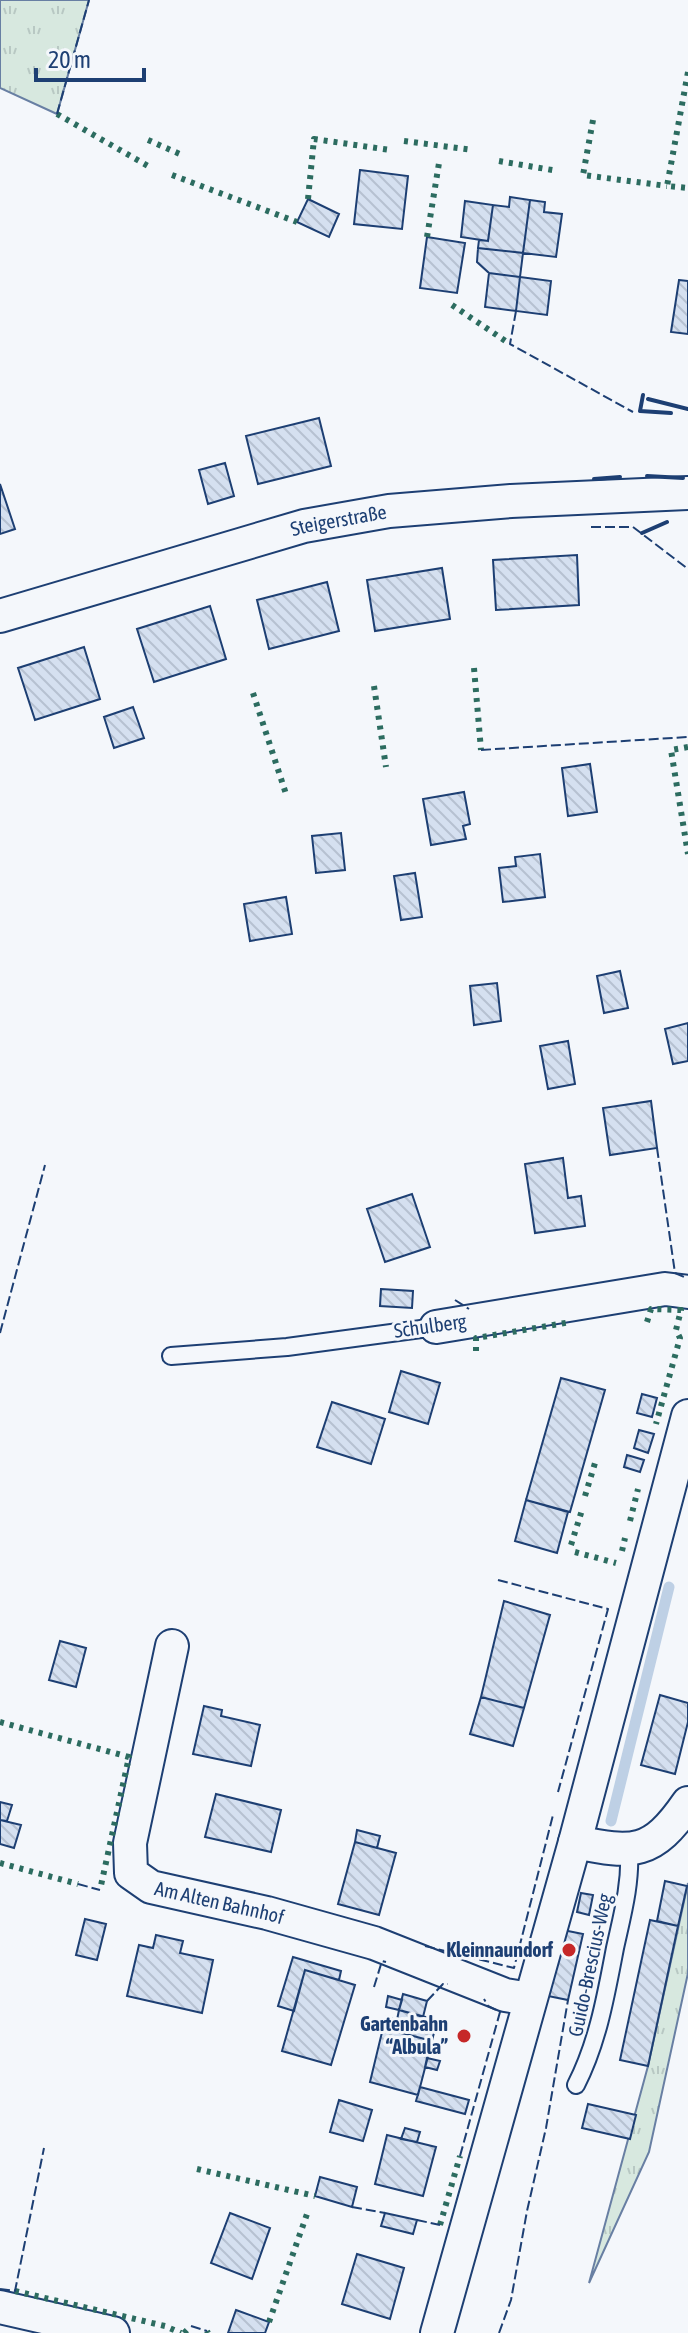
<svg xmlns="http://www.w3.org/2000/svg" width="688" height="2333" viewBox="0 0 688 2333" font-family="'Asap Condensed',sans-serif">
<defs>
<pattern id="grass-tufts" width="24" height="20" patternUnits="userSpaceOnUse" patternTransform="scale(2)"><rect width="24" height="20" fill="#d7e8df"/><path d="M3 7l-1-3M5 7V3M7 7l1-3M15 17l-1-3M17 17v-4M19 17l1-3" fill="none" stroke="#b8c8c3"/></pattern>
<pattern id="building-back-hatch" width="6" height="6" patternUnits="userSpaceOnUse" patternTransform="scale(2)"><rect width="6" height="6" fill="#d5e0f0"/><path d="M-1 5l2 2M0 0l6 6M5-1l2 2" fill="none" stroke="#b6c1d1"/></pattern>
</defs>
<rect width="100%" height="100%" fill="#f4f7fb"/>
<path fill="url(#grass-tufts)" stroke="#687fa3" stroke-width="2" d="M0,0H89L57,114L0,88Z
M688,1883V1973L649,2152L589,2283L648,2066Z"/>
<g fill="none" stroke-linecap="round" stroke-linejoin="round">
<path stroke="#bed0e5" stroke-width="11" d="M611,1821L669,1587"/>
</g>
<path fill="url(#building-back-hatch)" stroke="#1d3f73" stroke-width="2" d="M360,170L408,176L402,229L354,224Z
M510,197L530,200L523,253L478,248L479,240L488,241L493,205L509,207Z
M308,199L339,214L329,237L297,222Z
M530,200L545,202L544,212L562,214L556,257L523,253Z
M465,201L493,205L488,241L461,237Z
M427,237L465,243L457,293L420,288Z
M478,248L523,253L520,277L489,273L477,262Z
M489,273L520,277L516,311L485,307Z
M520,277L551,281L547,315L516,311Z
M679,280L688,281V334L671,332Z
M319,418L331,466L258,484L246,436Z
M225,463L234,496L208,504L199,470Z
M0,484L15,529L0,534Z
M577,555L579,605L496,610L493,560Z
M442,568L450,619L375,631L367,580Z
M327,582L339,631L269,649L257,600Z
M210,606L226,659L154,682L137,629Z
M84,647L100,699L35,720L18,668Z
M133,707L144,738L114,748L104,717Z
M590,764L597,812L568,816L562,768Z
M464,792L470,824L463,826L466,839L431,845L423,799Z
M341,833L345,870L316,873L312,836Z
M540,854L545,897L503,902L499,868L516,866L515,857Z
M415,873L422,917L401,920L394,876Z
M286,897L292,934L250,941L244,904Z
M620,971L628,1008L604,1013L597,976Z
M497,983L501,1021L474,1025L470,986Z
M688,1023V1061L673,1064L665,1029Z
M568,1041L575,1084L548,1089L540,1046Z
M651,1101L657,1148L610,1155L603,1108Z
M563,1158L568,1198L581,1196L585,1226L535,1233L525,1164Z
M412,1194L430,1247L385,1262L367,1209Z
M381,1289L413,1291L412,1308L380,1306Z
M401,1371L440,1383L428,1424L389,1412Z
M561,1378L605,1390L570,1512L526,1500Z
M642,1394L657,1398L652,1417L637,1413Z
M332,1402L385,1419L371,1464L317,1447Z
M639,1430L654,1434L648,1453L634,1448Z
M627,1455L644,1460L640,1472L624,1467Z
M526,1500L568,1512L557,1553L515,1541Z
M504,1601L550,1615L524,1708L481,1697Z
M60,1641L86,1648L76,1687L49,1680Z
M660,1695L688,1703V1722L675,1774L641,1765Z
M481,1697L524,1708L513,1746L470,1734Z
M204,1706L222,1710L221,1716L260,1725L251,1766L193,1754Z
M216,1794L281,1810L271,1852L205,1837Z
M0,1802L12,1805L7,1821L0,1820Z
M0,1820L21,1825L14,1848L0,1844Z
M357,1830L380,1836L377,1848L355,1842Z
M355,1842L396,1853L379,1915L338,1904Z
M665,1881L687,1886L678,1926L657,1921Z
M581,1893L593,1895L589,1915L577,1912Z
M85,1919L106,1924L97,1960L76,1955Z
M650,1920L678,1926L648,2066L620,2060Z
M563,1930L583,1934L568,2000L548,1996Z
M156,1935L183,1941L180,1953L213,1960L202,2013L127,1996L139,1945L153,1948Z
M293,1957L341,1971L339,1980L305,1970L294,2011L278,2006Z
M305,1970L355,1985L331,2065L282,2051Z
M403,1994L427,2001L423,2017L399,2010Z
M388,1996L402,2000L399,2010L386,2007Z
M399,2010L437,2020L432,2041L383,2028L386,2017L397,2020Z
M383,2028L432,2041L418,2095L370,2082Z
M427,2058L440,2061L437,2070L425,2067Z
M420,2087L469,2100L465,2114L416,2101Z
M339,2100L372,2110L363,2141L330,2132Z
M588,2104L636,2115L630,2139L582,2128Z
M405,2128L420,2132L417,2142L401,2139Z
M387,2135L436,2147L423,2196L375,2184Z
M320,2177L357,2187L352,2207L315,2196Z
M230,2213L270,2228L252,2279L211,2263Z
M385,2213L417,2220L413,2234L381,2226Z
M357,2254L404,2268L390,2319L342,2304Z
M236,2310L269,2322L265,2333H228Z"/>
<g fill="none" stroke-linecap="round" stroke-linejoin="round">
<defs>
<path id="lane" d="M171,1356L287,1347L436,1327
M576,2085C598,2042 606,1995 615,1948C622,1916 631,1884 629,1850"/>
<g id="street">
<path id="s1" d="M0,616L304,526L389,511L511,501L688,493"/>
<path d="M436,1327L665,1289L688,1292"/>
<path id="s2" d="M172,1646L130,1843L131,1873L151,1887L267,1913L374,1943L505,1995L530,1999"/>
<path d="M575,1842C634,1854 652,1855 688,1803"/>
<path d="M0,2307L113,2333"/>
<path d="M437,2333L575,1842L688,1416"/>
</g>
</defs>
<use href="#lane" stroke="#1d3f73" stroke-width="20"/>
<use href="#street" stroke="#1d3f73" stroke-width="36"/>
<use href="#lane" stroke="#f4f7fb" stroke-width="16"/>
<use href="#street" stroke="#f4f7fb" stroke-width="32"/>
<path stroke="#2c6c60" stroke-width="6" stroke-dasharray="4 6" stroke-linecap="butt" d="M688,72L667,186L688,188
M57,114L148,166
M593,120L583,175L667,186
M148,140L182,155
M404,141L473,150
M499,161L558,171
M172,175L297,222
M308,199L314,139L390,150
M427,237L439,163
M452,305L510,344
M474,668L481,750
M374,686L386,767
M253,693L286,794
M688,747L671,750L688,854
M647,1322L651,1309L681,1310L676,1330L680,1338L656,1424
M476,1351V1338L571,1322
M585,1496L595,1463
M630,1521L638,1489
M571,1545L582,1510
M622,1551L625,1538
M575,1552L616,1563
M0,1722L129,1757L100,1890
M0,1863L78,1884
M197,2169L315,2196
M440,2225L460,2156
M15,2291L165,2326L181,2333
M269,2322L307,2214
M207,2331L208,2333
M184,2333L191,2326"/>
<path stroke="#1d3f73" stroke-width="2" stroke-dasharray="10 4" stroke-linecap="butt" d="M57,114L89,0
M516,311L510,344L633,412
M591,527H633L688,569
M481,750L688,737
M657,1148L675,1273L684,1277
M455,1300L469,1309
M0,1333L45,1165
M498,1580L608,1609L558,1792
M78,1884L100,1890
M425,1946L514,1968L553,1815
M374,1987L382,1961L386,1962
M427,2001L443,1984H448
M460,2156L500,2012L488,2006L484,1999
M352,2207L385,2213
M417,2220L440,2225
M0,2289L15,2291L44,2148
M191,2326L207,2331
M499,2333L511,2300L527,2211L546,2128L568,2000"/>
<path stroke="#1d3f73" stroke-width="4" d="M643,395L640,411L671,413
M648,399L688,409
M647,476L683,478
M594,479L620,477
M642,533L667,522"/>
</g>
<g fill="#c62828" stroke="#f4f7fb" stroke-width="3">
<circle cx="569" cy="1950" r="8"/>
<circle cx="464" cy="2036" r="8"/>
</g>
<g text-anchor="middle" stroke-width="6" stroke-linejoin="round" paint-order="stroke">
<g font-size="20" fill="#1d3f73" stroke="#f4f7fb">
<text dy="7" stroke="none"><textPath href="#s1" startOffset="352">Steigerstraße</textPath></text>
<text transform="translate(430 1326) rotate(-8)" y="7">Schulberg</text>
<text dy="7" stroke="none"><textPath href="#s2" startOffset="326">Am Alten Bahnhof</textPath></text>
<text transform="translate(590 1965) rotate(-78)" y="7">Guido-Brescius-Weg</text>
</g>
<g font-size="20" font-weight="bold" fill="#1d3f73" stroke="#f4f7fb" text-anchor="end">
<text x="553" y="1957">Kleinnaundorf</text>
<text x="448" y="2031">Gartenbahn<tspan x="448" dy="23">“Albula”</tspan></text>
</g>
</g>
<path d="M36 68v12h108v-12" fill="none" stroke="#1d3f73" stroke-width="4"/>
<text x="48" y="68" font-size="24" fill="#1d3f73" stroke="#f4f7fb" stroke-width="6" paint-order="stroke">20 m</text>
</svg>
